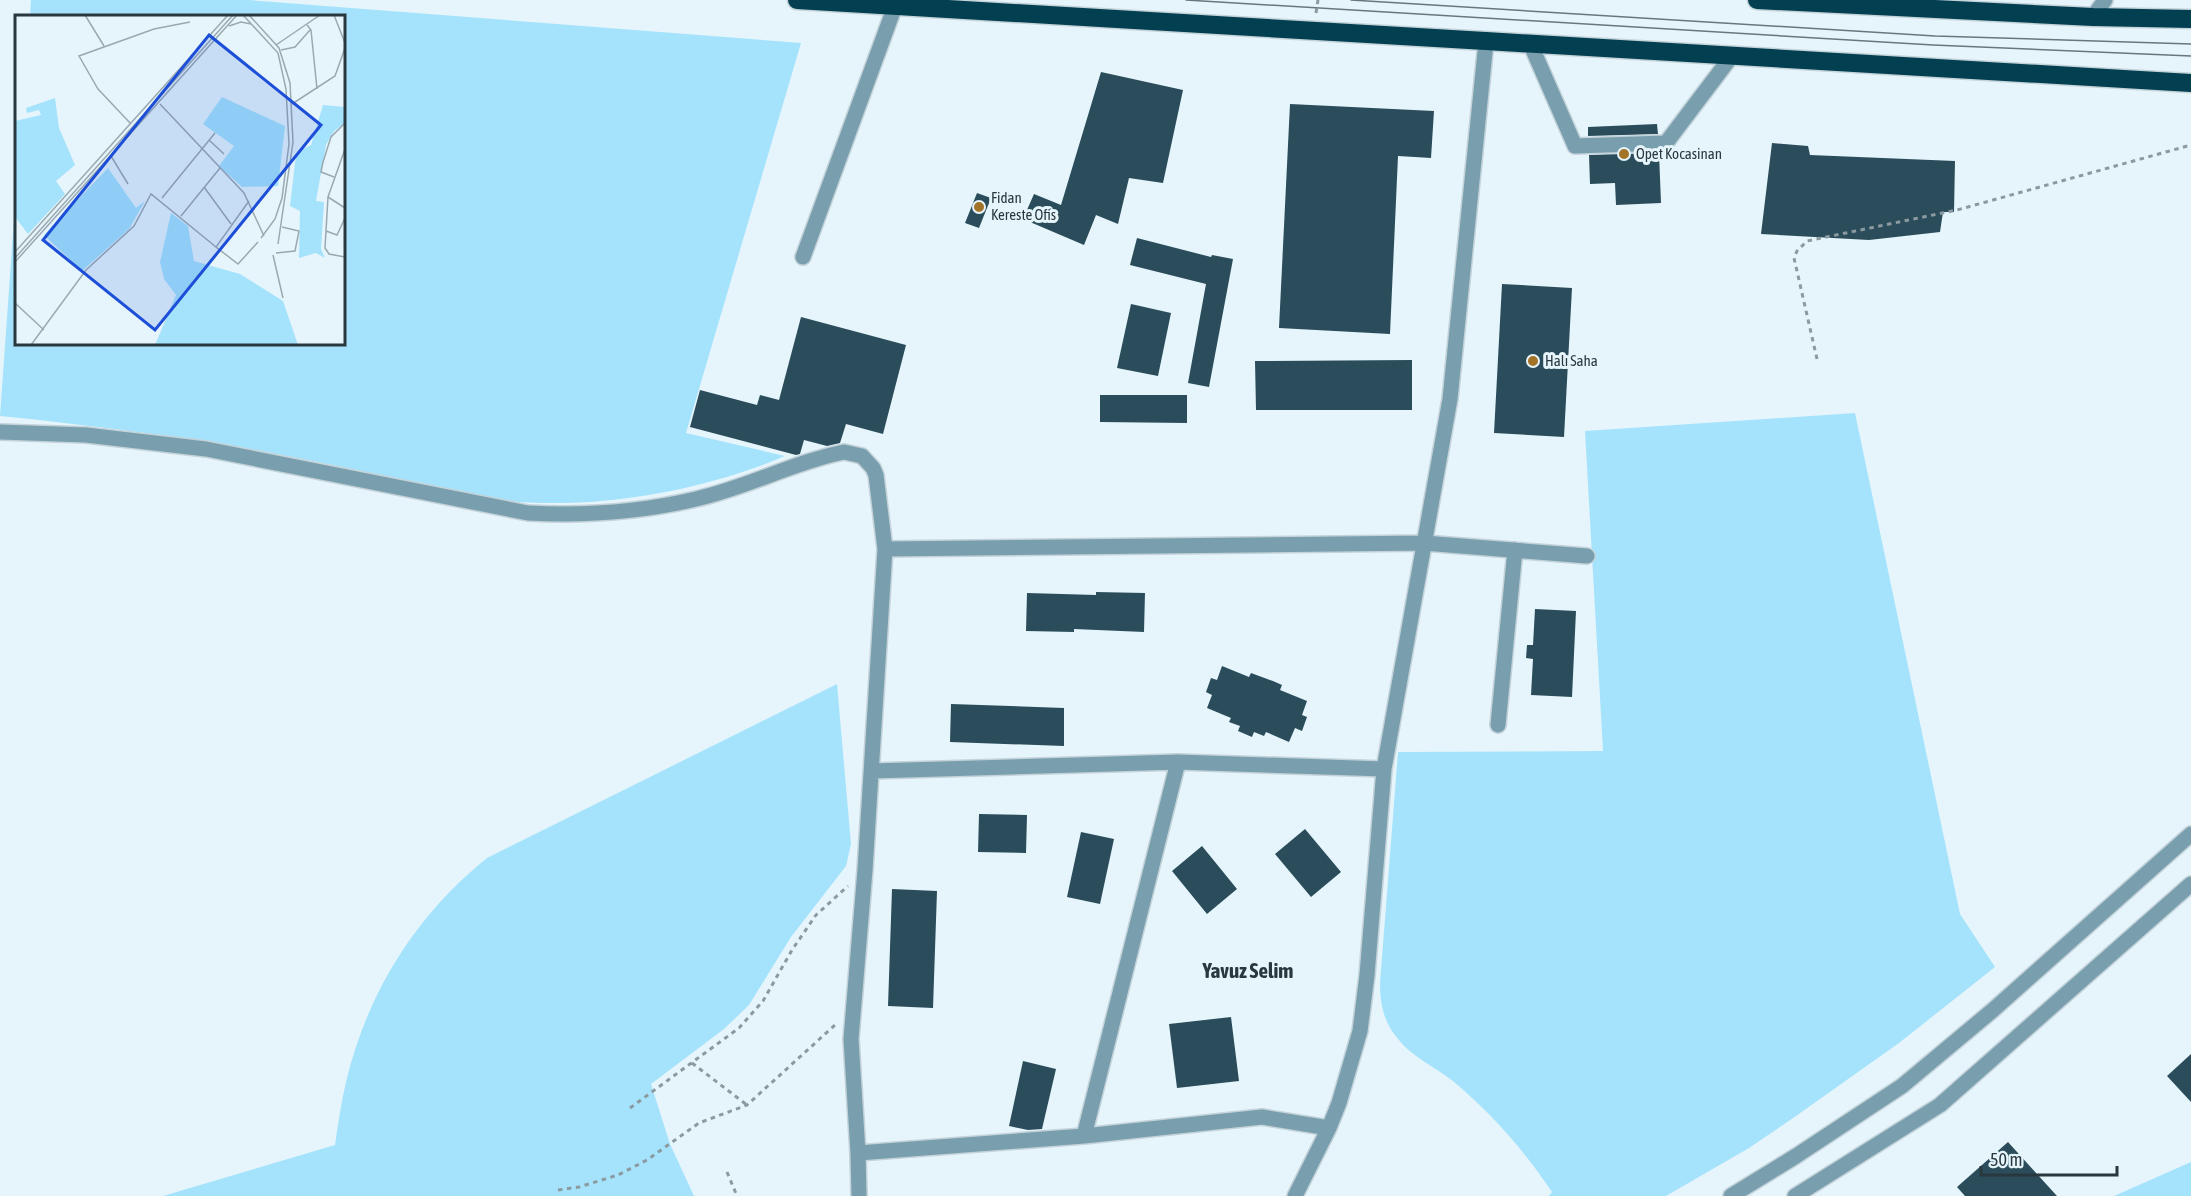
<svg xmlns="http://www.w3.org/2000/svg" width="2191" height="1196" viewBox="0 0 2191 1196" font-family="'Asap Condensed',sans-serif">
<rect width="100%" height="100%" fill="#e6f5fb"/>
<path fill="#a5e3fc" d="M31,0H249L801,43L686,433L785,456C696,494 574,514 478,497C416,486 354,468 292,457C195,438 98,426 0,416L16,191V344H344V16H30Z
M1855,413L1960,914L1995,967L1899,1043L1796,1116L1749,1148L1666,1196H1549L1552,1192C1524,1150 1492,1114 1453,1081C1435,1067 1412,1057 1398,1039C1384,1023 1380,1004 1380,983L1398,752L1603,751L1585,431Z
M837,684L851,844L846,866L791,937L749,1005L724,1029L651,1084L670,1144L694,1196H163L335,1145C338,1124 341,1103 346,1082C367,993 416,915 487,858Z
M2191,1162V1196H2114Z"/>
<path fill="#2b4d5b" d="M1101,72L1183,90L1163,183L1129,178L1118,224L1096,215L1084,245L1023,219L1034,194L1061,205Z
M1290,104L1434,111L1431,158L1398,156L1390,334L1279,328Z
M1657,124L1658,134L1588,136V127Z
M1772,143L1808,146L1810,155L1955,161L1954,212H1943L1940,232L1869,240L1761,234Z
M1659,153L1661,203L1616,205L1615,183L1590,184L1589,155Z
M977,193L991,198L979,228L965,223Z
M1137,238L1211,257L1212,255L1233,259L1209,387L1188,383L1206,284L1130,265Z
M1502,284L1572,288L1564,437L1494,433Z
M1131,304L1171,313L1158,376L1117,368Z
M801,317L906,345L883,434L846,424L840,443L827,446L804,440L800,454L796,455L690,427L700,390L757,405L760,395L779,400Z
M1412,360V410H1256L1255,361Z
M1100,395H1187V423L1100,422Z
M1096,592L1145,593L1144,632L1074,629V632L1026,631L1027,593L1096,595Z
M1535,609L1576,611L1572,697L1531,695L1533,659L1526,658L1527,645H1533Z
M1222,666L1249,677L1251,673L1273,681L1282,685L1280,690L1307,701L1302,715L1307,717L1302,731L1295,728L1289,742L1266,732L1264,736L1254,732L1252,737L1238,731L1240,726L1229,722L1231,718L1207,708L1212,695L1206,692L1211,678L1217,680Z
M951,704L1064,708V746L950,742Z
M979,814L1027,815L1026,853L978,852Z
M1305,829L1341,872L1311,897L1275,854Z
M1081,832L1114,839L1100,904L1067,897Z
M1202,846L1237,889L1207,914L1172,871Z
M892,889L937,891L933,1008L888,1006Z
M1231,1017L1239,1081L1177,1088L1169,1024Z
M2191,1054V1102L2167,1076Z
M1023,1061L1056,1069L1042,1129L1028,1130L1009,1126Z
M2008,1142L2057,1196H1965L1957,1187Z"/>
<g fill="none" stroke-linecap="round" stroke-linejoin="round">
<defs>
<path id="minor" d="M2093,17L2105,0
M1530,43L1575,146L1666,143L1731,57
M803,257L895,6
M0,432L86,435L206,449L528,513C584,516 641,512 696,499C746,488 794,462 844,452L862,456L873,468L876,475L885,549L865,870L851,1039L858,1153
M885,549L1424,543L1587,556
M1498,725L1515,550
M872,771L1178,762L1384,769
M1084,1136L1178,762
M859,1196L858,1153L1084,1136L1262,1117L1329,1128
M1295,1196L1329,1128L1339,1103L1360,1031L1367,975L1384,769L1450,399L1486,42
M1731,1196L1796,1156L1902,1086L1993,1010L2191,834
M1795,1196L1940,1105L2191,884"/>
<path id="highway" d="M797,0C1262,26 1726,57 2191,83
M1757,0L2093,17L2191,19"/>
</defs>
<use href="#minor" stroke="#c4d3d9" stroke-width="18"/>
<use href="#highway" stroke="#c4d3d9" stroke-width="21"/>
<path stroke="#8b9aa1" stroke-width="3" stroke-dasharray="4.5 4.5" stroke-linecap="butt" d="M1316,13L1318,0
M1817,359L1794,258L1797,251L1807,241L1957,210L2191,145
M692,1063L747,1105
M630,1108L739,1028L763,1001L792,950L816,915L848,886
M727,1172L737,1196
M558,1190L579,1187L618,1175L647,1160L699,1123L747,1105L835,1025"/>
<use href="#minor" stroke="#799faf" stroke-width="15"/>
<use href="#highway" stroke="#023f51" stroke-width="18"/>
<path stroke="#68777d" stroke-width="1.5" d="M1186,0L1933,45L2191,56
M1351,0L1935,36L2191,44"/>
</g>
<g fill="#a37327" stroke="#e6f5fb" stroke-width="2">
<circle cx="1624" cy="154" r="6"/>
<circle cx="979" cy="207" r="6"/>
<circle cx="1533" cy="361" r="6"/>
</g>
<g text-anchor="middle" stroke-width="6" stroke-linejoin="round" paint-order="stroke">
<g font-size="15" fill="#29383f" stroke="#e6f5fb" text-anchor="start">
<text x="1636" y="159">Opet Kocasinan</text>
<text x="991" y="203">Fidan<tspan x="991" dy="17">Kereste Ofis</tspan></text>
<text x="1545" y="366">Halı Saha</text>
</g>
<g font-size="21" font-weight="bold" fill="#29383f" stroke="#e6f5fb">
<text x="1248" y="978">Yavuz Selim</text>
</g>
</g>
<g transform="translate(15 15)">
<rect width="330" height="330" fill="#e6f5fb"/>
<path d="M207,82L270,111L263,171L227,172L204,151L219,131L188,109ZM40,83L44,113L60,150L41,166L50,179L13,219L0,202V106L26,100L24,95L12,98L11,93ZM308,90L330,92V108L319,116L311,130L301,186L309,187L306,234L310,243L301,238L284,243L285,196L275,191L280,148L282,137L296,130ZM93,153L121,193L130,186L114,214L67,256L29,220ZM156,198L173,211L179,246L225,259L268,286L283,330H140L161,280L149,264L145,247Z" fill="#a5e3fc"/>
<path fill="none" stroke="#9aa9b0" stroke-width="1.5" d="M70,0L89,31M228,0L263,38L271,74L274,129L267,183L260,204L246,223M234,0L264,33L275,68L278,127L263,229M319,0L330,28M292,10L296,15L302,74M214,11L226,7L236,9M261,30L305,0M266,35L280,32L295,15M145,89L229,178L249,221M277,89L320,61L330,33M116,109L83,74L64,41L139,14L175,7M194,125L209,139M330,134L313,182L310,233L314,239L330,242M96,141L113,169M319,162L306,157L308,147L316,122L330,108M189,172L216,209M313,182L330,193M147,183L200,118M234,186L201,232L223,249L243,227M166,201L205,153M311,216L322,220L330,203M0,237L213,0M261,238L280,236L284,216L267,212M258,240L268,283M0,243L218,0M0,247L222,0M0,288L29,315M16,330L71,255L119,211L136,179L201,232"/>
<path fill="#1d4ed8" fill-opacity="0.15" stroke="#1d4ed8" stroke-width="3" d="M194,20L306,110L140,315L28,225Z"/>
<rect width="330" height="330" fill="none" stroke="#29383f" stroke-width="3"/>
</g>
<path d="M1981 1166v9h136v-9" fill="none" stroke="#29383f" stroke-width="3"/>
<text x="1990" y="1166" font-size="18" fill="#29383f" stroke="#e6f5fb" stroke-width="4.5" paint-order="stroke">50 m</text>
</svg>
